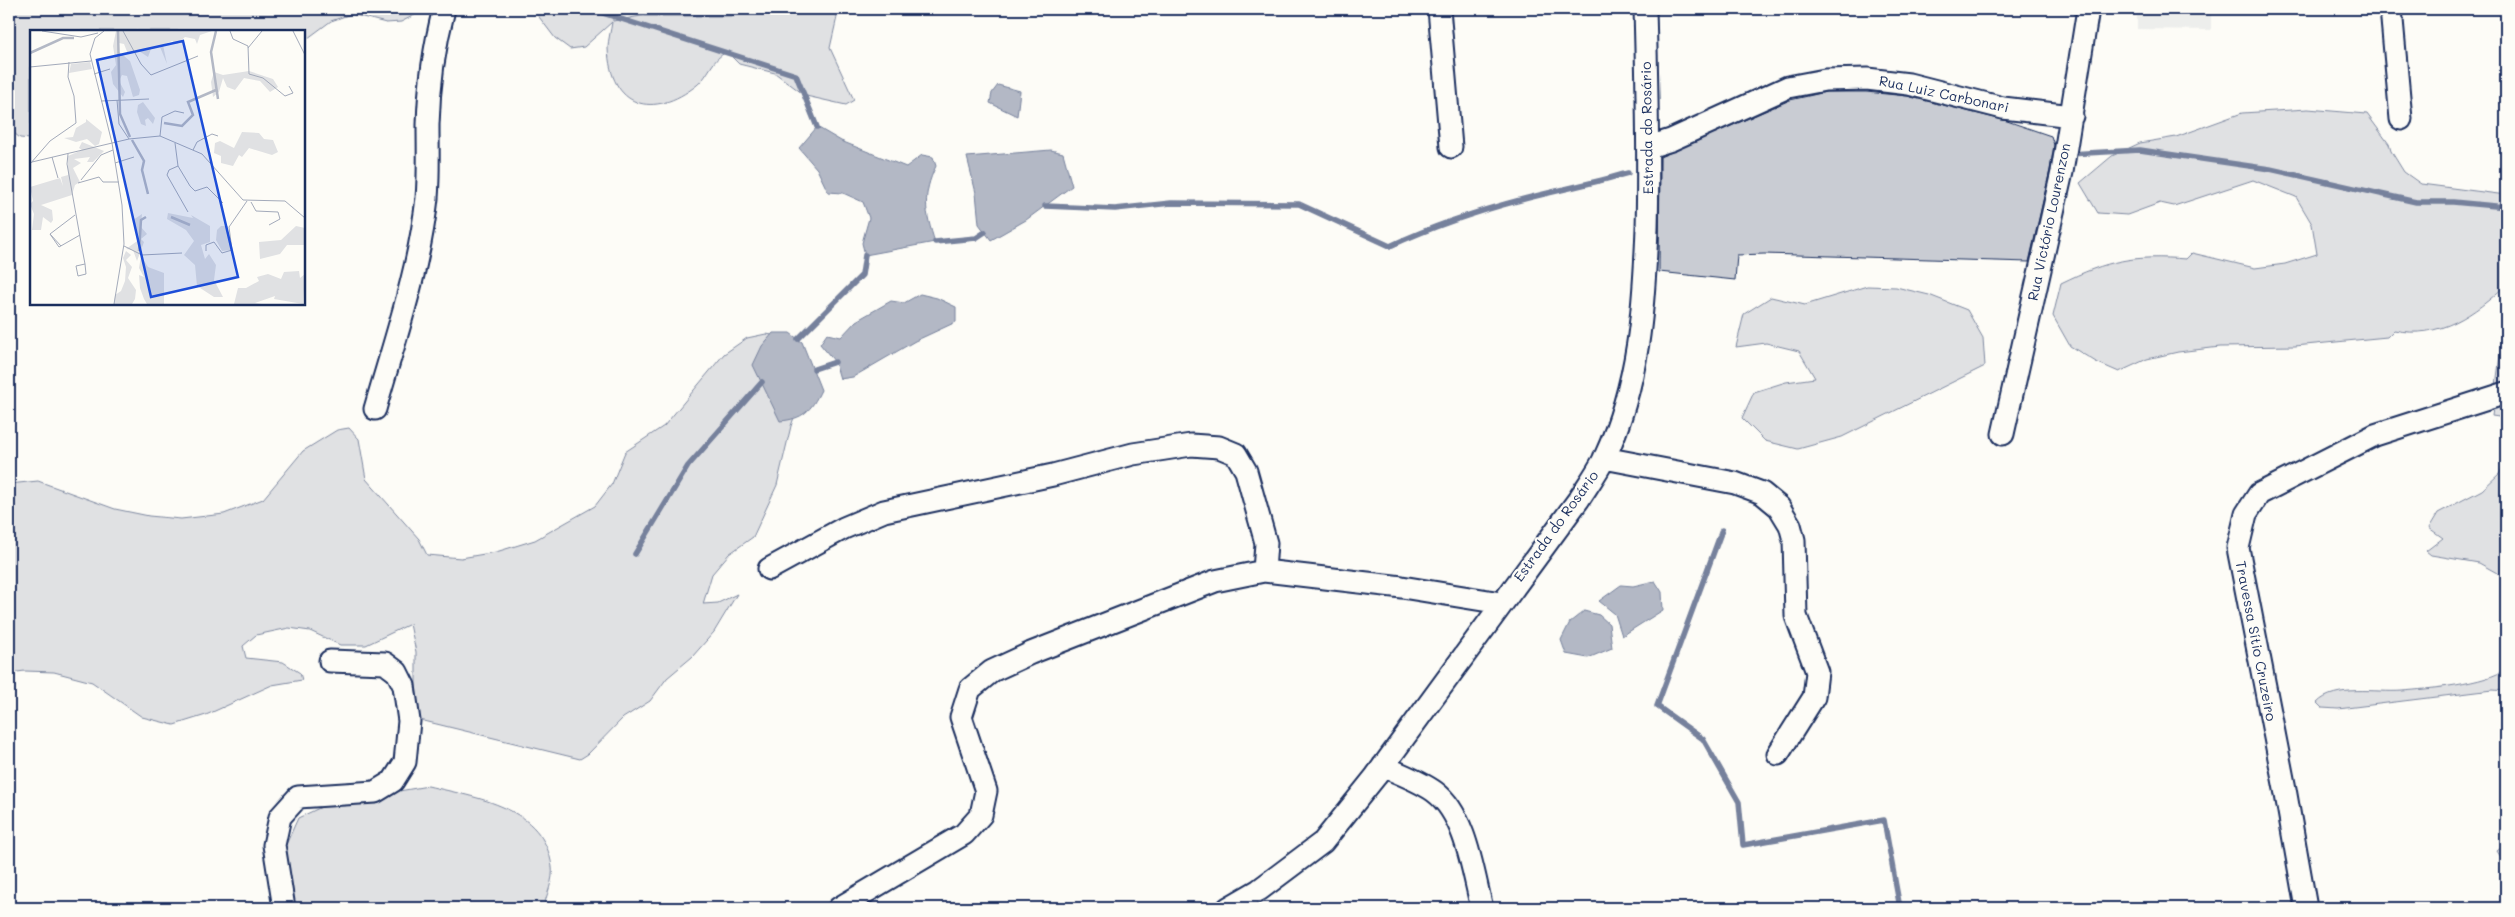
<svg xmlns="http://www.w3.org/2000/svg" width="2515" height="917" viewBox="0 0 2515 917" font-family="Mali,sans-serif">
<rect width="100%" height="100%" fill="#fdfcf7"/>
<filter id="ink" filterUnits="userSpaceOnUse"><feTurbulence type="fractalNoise" baseFrequency=".02" numOctaves="2"/><feDisplacementMap in="SourceGraphic" scale="10" xChannelSelector="R" yChannelSelector="G"/><feConvolveMatrix kernelMatrix="1 2 1 2 8 2 1 2 1" color-interpolation-filters="sRGB"/></filter>
<g filter="url(#ink)">
<path fill="#edeeec" d="M2137,9H2211V30L2137,29Z"/>
<path fill="#e0e1e3" stroke="#7e88a0" d="M9,9H426L401,22L386,23L351,14L331,21L304,41V31H31V139L20,138L9,129Z
M518,9H608L613,13V21L641,16H732L756,9H832L837,17L830,48L854,100L846,105L806,96L775,73L739,64L727,52C712,58 709,76 697,85C653,120 610,108 608,48C608,40 611,30 612,22L584,47L570,49L555,38L536,13Z
M2308,109L2367,114L2389,144L2391,151L2404,172L2421,184L2506,195V285C2475,314 2439,340 2394,330L2387,337L2295,346L2220,347L2178,352L2147,359L2119,372L2096,362L2070,346L2053,316L2061,283C2108,260 2134,255 2186,259L2192,253L2255,268L2285,264L2317,254L2312,224L2296,197L2253,180L2174,206L2160,203L2127,215L2098,213L2080,183L2112,156L2140,143L2176,137L2242,113Z
M1867,286L1896,287L1929,295L1967,310L1983,338L1985,366L1842,437L1798,449L1765,441L1742,418L1754,392L1786,382L1815,378L1799,351L1766,343L1736,347L1744,314L1771,297L1805,305Z
M2506,330V426L2499,417L2492,416L2503,332Z
M766,334L785,337L801,398L791,426L777,485L753,537L729,554L712,574L703,604L718,603L737,594L714,632L692,657L667,678L650,701L623,718L588,754L580,759L416,719V652L410,624L366,645H340L310,631L289,628L256,635L243,646L246,658L283,662L300,673L302,680L272,685L206,715L174,725L142,717L92,682L54,672L25,671L9,673V484L38,481L115,509L149,516L181,519L224,514L263,499L303,451L337,430L349,428L359,439L366,479L419,539L427,555L461,558L496,552L535,540L595,506L612,484L625,452L664,426L724,354L747,338Z
M2506,458V578L2479,563L2431,555L2426,551L2443,538L2429,528L2438,513L2482,490L2500,473Z
M2506,669V691L2493,690L2338,709L2322,708L2317,703C2335,684 2377,693 2402,691C2428,689 2486,684 2506,669Z
M428,786C477,798 544,806 552,867C554,879 546,897 543,908H292L284,849L298,818L330,803Z
M2506,844V865L2497,851Z"/>
<path fill="#b3b8c5" stroke="#76819c" d="M998,85L1020,91L1017,116L990,103L992,93Z
M817,127L841,141L906,167L922,155L933,157L936,166C922,195 925,212 935,242L865,255L862,243L869,218L863,202L843,193L828,192L817,169L799,148Z
M1051,150L1063,153L1072,186L1026,220L991,240L979,224L976,193L967,157Z
M920,294L937,298L956,307V322L915,341L853,377L840,379L835,362L820,344L827,334L841,337L856,321L891,301L904,303Z
M773,333H790L802,342L821,390C811,411 803,419 780,421L753,365L762,346Z
M1655,581L1662,592L1663,610L1622,636L1615,614L1599,601L1621,585L1633,586Z
M1584,611L1599,615L1609,624L1612,648L1588,658L1566,654L1561,640L1570,622Z"/>
<g fill="none" stroke-linecap="round" stroke-linejoin="round">
<path stroke="#76819c" stroke-width="5.5" d="M590,9L796,75L817,127
M2069,154L2140,150L2270,169L2416,202H2453L2506,207
M1045,206L1115,209L1171,203L1299,204L1390,246C1433,226 1478,211 1524,199C1559,190 1594,183 1628,173
M935,242L976,238L985,232
M798,339L862,275L865,255
M814,369L835,362
M1722,530L1657,706L1703,739L1739,802L1743,845L1884,820L1900,908
M635,554L688,466L762,382"/>
</g>
<path fill="#c9ccd3" stroke="#1b2f5e" d="M1826,92H1866L1907,96L2007,121L2051,136L2054,145L2050,170L2029,262L1764,254L1737,255L1735,280L1659,272L1660,157L1790,100Z"/>
<g fill="none" stroke-linecap="round" stroke-linejoin="round">
<defs>
<path id="minor" d="M1439,9L1451,147
M2391,9L2401,119
M1649,147L1671,140L1788,87L1825,80L1867,79L1909,84L2003,108L2072,116
M375,409C395,339 419,270 427,198C429,174 428,149 428,125C429,86 434,47 444,9
M2003,434L2062,172L2088,9
M1604,458L1735,483L1762,493L1779,507L1790,525L1794,540L1796,616L1817,672L1814,697L1778,754
M769,569L844,528L884,511L1053,475L1133,454L1191,445L1219,447L1236,454L1246,471L1266,543L1264,571
M1383,766C1400,774 1420,781 1435,792C1466,815 1473,873 1482,908
M284,908L274,845L280,817L298,797L375,792L393,781L405,762L409,721L404,686L397,672L385,663L330,661
M839,908L964,834L981,815L986,791L961,717L970,689L992,671L1031,653L1215,581L1264,571L1402,587L1501,603
M1228,908L1259,890L1323,842L1376,776L1579,499C1588,485 1598,471 1605,457C1639,383 1644,308 1647,228C1649,155 1647,82 1645,9
M2306,908L2285,789L2238,548L2246,514L2259,494L2375,435L2506,393"/>
</defs>
<use href="#minor" stroke="#1b2f5e" stroke-width="25"/>
<use href="#minor" stroke="#fdfcf7" stroke-width="21"/>
</g>
</g>
<g text-anchor="middle" stroke-width="4.5" stroke-linejoin="round" paint-order="stroke">
<g font-size="14" fill="#1b2f5e" stroke="#fdfcf7">
<text transform="translate(1944 94) rotate(12)" y="5">Rua Luiz Carbonari</text>
<text transform="translate(1647 128) rotate(-91)" y="5">Estrada do Rosário</text>
<text transform="translate(2049 222) rotate(-78)" y="5">Rua Victório Lourenzon</text>
<text transform="translate(1556 526) rotate(-54)" y="5">Estrada do Rosário</text>
<text transform="translate(2256 641) rotate(79)" y="5">Travessa Sítio Cruzeiro</text>
</g>
</g>
<g transform="translate(30 30)">
<rect width="275" height="275" fill="#fdfcf7"/>
<path d="M86,1H182L170,5L167,14L165,9L155,7L147,14L142,11L133,15L137,34L130,17L121,19L118,27L109,21L98,24L94,14L89,13L88,21L100,31L110,60L109,65L103,67L97,46L92,45L89,51L95,62L93,67L83,54L81,42L86,35L83,16ZM60,32L62,39L39,43L41,34ZM219,41L243,49L248,57L240,62L230,51L214,48L205,60L197,57L193,48L189,62L183,67L181,52L184,42L193,45ZM113,72L125,88L123,94L118,88L115,90L116,96L111,94L107,82L108,75ZM56,89L72,102L69,114L65,116L57,109L46,112L34,108L43,107L46,98L56,92ZM212,102L229,103L234,109L243,110L248,122L242,125L219,118L212,127L209,125L203,136L191,133V126L184,123L185,113L190,111L204,118ZM52,112L74,121L63,132H57L60,127L44,129L51,133L43,138L50,152L45,155L42,165L11,175L22,180L23,190L21,193L13,187L11,200H2L4,184L0,174L3,171L0,157L30,148L33,156L31,147L38,145V126L52,120L49,118ZM138,183L163,188L161,185L180,196V212L171,215L175,229L179,224L186,235L184,250L193,267H184L167,256L165,235L154,225L164,211L156,200L137,189ZM112,184L111,197L117,204L111,209L114,212L107,231L103,220L96,219L110,209L103,190ZM198,196L201,220L192,221L186,210L187,200L191,196ZM266,196L275,198V215H257L250,224L230,229L229,212L251,210ZM96,221L101,225L96,230L102,237L98,248L106,260L105,269L102,274H84L85,265L91,261L95,251L96,237L93,228ZM111,226L118,237L134,243V274H117L114,269L110,258L109,245L114,247L109,238ZM269,241L270,248L275,244L273,274L244,269L245,266L225,273L232,274H204L208,258H216L229,251L227,247L238,244L251,249L254,242Z" fill="#e0e1e3"/>
<path fill="none" stroke="#b3b8c5" stroke-width="2.5" d="M88,1L90,84L100,107M186,1L181,22L188,69M0,23L33,8H44M134,93L152,96L163,85L158,72L186,60M102,110L114,131L112,140L118,164M141,187L160,195M109,221L111,190L116,187"/>
<path fill="none" stroke="#a3aaba" stroke-width="1" d="M12,1L51,7L68,3M74,1L65,8L60,24L82,113L92,175L94,214L84,274M93,1L111,34L121,45L168,26M200,1L203,9L218,16L219,44L233,48L255,66L263,63L259,56M263,1L275,25M218,18L232,1M0,37L61,31M64,44L80,39M87,70L89,94L99,109M71,71L119,69M130,106L132,87L145,81L154,83M145,113L148,136L160,156L165,161L177,157L193,173M163,120L167,112L182,104L188,106M38,124L37,134L52,218L55,234L56,244L48,246L46,236L55,234M22,127L28,148M2,132L99,109L130,106L172,124L213,170L255,171L275,188M85,133L104,127M0,134L20,111L46,93L44,66L38,47L39,32M148,136L139,140L137,145L158,182M51,150L71,125L83,120M48,153L69,147L73,152H89M221,172L226,181L248,182L250,189L239,195M20,204L29,217L50,205M20,204L45,185M20,204L31,216M94,216L112,225L152,223M176,221V215L184,212L192,223L202,220L199,197L217,171"/>
<path fill="#1d4ed8" fill-opacity="0.15" stroke="#1d4ed8" stroke-width="2.5" d="M153,11L208,247L121,267L67,30Z"/>
<rect width="275" height="275" fill="none" stroke="#1b2f5e" stroke-width="2.5"/>
</g>
<rect width="2515" height="917" fill="none" stroke="#fdfcf7" stroke-width="30"/>
<rect x="15" y="15" width="2485" height="887" fill="none" stroke="#1b2f5e" stroke-width="2" filter="url(#ink)"/>
</svg>
